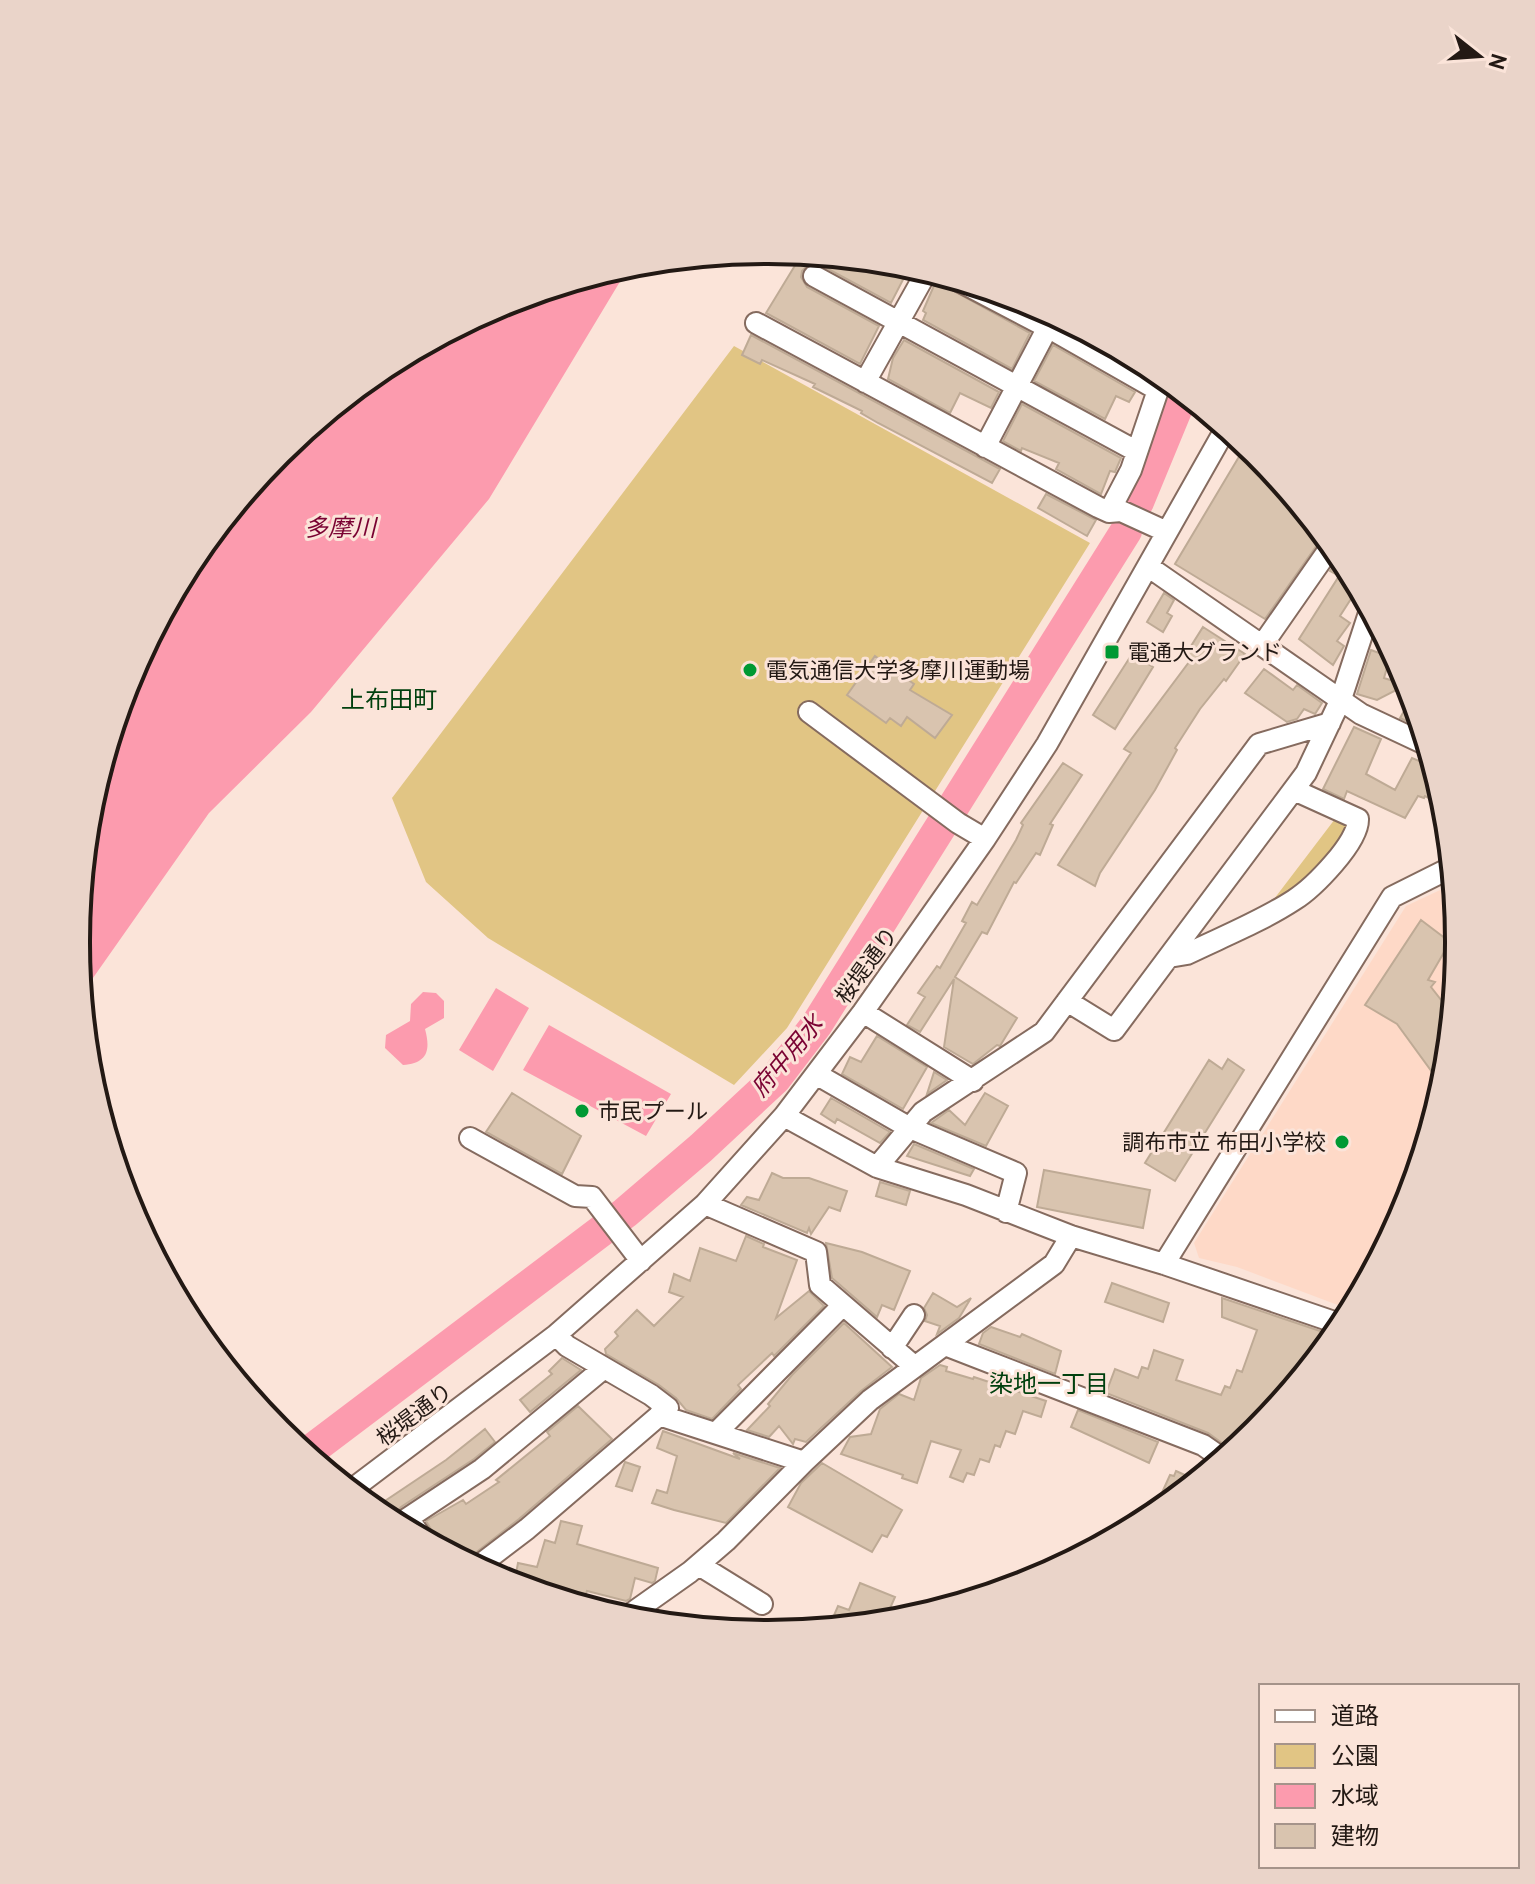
<svg xmlns="http://www.w3.org/2000/svg" width="1535" height="1884" viewBox="0 0 1535 1884" font-family="'PT Sans','Noto Sans JP',sans-serif">
<rect width="100%" height="100%" fill="#fbe4d9"/>
<path fill="#fed9c7" d="M1453,884L1459,942L1446,1077L1406,1207L1351,1310L1237,1267L1199,1258L1194,1243L1406,906Z"/>
<path fill="#e1c584" d="M734,346L1090,543L787,1028L734,1085L488,938L426,882L392,798Z
M1338,815L1350,827C1334,859 1303,887 1271,903Z"/>
<path fill="#fc9bae" d="M630,265L489,499L311,712L209,813L81,995L76,942L89,807L129,677L193,557L279,453L384,367L503,303Z
M496,988L529,1008L493,1071L459,1050Z
M423,992L436,993L444,1001V1018L425,1029C431,1051 427,1063 403,1065L385,1048L386,1035L410,1021L411,1004Z
M549,1025L671,1094L646,1136L523,1070Z"/>
<g fill="none" stroke-linecap="round" stroke-linejoin="round">
<path stroke="#fc9bae" stroke-width="32" d="M1138,502L1183,393
M306,1454L625,1213L701,1148L775,1079L817,1024L1126,531"/>
</g>
<path fill="#d9c4af" stroke="#beaa95" stroke-width="2" d="M802,254L910,266L891,303L819,264L808,265L802,271L801,277L807,287L879,326L860,364L766,313Z
M936,281L1030,333L1012,369L923,320L926,313L923,311Z
M751,335L1000,469L992,483L878,423L861,413L862,411L813,387L815,384L762,360L760,364L742,355Z
M904,340L999,392L991,408L960,393L950,413L888,379L893,358Z
M1106,343L1146,364V368L1105,345Z
M1053,345L1135,392L1129,402L1116,396L1105,419L1034,381Z
M1022,404L1121,458L1115,472L1110,471L1101,494L1056,469L1059,463L1022,448L1021,451L1003,441Z
M1246,445L1257,453L1324,535L1265,619L1175,564Z
M1046,494L1096,520L1087,536L1038,508Z
M1341,556L1359,588L1353,585L1351,588L1356,591L1340,616L1350,623L1337,641L1344,646L1333,665L1299,639L1339,576L1330,571Z
M1164,593L1174,600L1167,613L1172,616L1163,632L1147,622Z
M1203,627L1245,654L1226,681L1224,679L1200,709L1175,748L1177,750L1155,790L1100,873L1095,886L1058,865L1131,753L1124,749L1192,658L1186,654Z
M1371,650L1390,657L1384,678L1406,685L1377,700L1357,694Z
M1132,654L1153,667L1115,729L1093,715Z
M875,656L914,684L910,690L952,715L935,738L907,717L901,726L890,718L886,723L847,695Z
M1264,669L1293,690L1297,685L1322,703L1315,714L1304,709L1297,719L1287,722L1245,693Z
M1412,697L1419,721L1422,728L1400,718Z
M1354,727L1381,739L1366,774L1395,790L1412,758L1434,767L1445,806L1425,796L1424,798L1418,796L1405,818L1347,791L1344,799L1323,789Z
M1063,763L1082,775L1050,824L1053,825L1040,855L1036,853L1016,883L1014,882L987,934L982,932L955,977L1017,1018L1000,1046L997,1045L973,1064L944,1047L954,979L920,1032L907,1025L925,997L918,993L937,966L940,968L966,923L962,921L972,902L977,905L1016,840L1023,825L1021,823Z
M1421,920L1450,942L1428,980L1435,982L1431,987L1452,1014L1443,1087L1397,1024L1365,1005Z
M877,1036L927,1067L903,1109L842,1074L850,1057L861,1062Z
M1228,1059L1244,1070L1175,1181L1145,1163L1209,1060L1222,1069Z
M934,1072L947,1080L927,1094Z
M512,1093L581,1136L562,1174L486,1132Z
M985,1093L1008,1106L986,1146L931,1123L949,1110L965,1125Z
M831,1098L890,1132L880,1143L837,1119L835,1123L821,1114Z
M914,1144L974,1169L970,1176L907,1156Z
M1044,1170L1150,1190L1143,1228L1037,1207Z
M772,1173L783,1178H809L847,1191L840,1211L829,1207L811,1234L809,1228L807,1233L741,1205L747,1197L759,1200Z
M880,1182L910,1191L906,1205L876,1196Z
M746,1236L764,1244L763,1247L797,1260L776,1318L809,1291L824,1306L774,1356L772,1353L738,1385L741,1389L712,1419L686,1410L676,1398L659,1385L606,1354L605,1349L618,1336L615,1332L637,1310L654,1326L683,1297L669,1292L674,1274L690,1281L700,1248L736,1261Z
M826,1243L862,1252L910,1271L894,1310L882,1305L877,1317L832,1278Z
M1112,1283L1169,1303L1163,1322L1105,1302Z
M933,1293L957,1307L971,1298L959,1318L937,1334L940,1326L925,1321L927,1315L924,1308Z
M1222,1298L1335,1336L1256,1431L1233,1451L1208,1433L1106,1393L1115,1369L1138,1378L1142,1367L1148,1369L1154,1350L1183,1360L1176,1380L1221,1395L1225,1386L1230,1388L1237,1370L1242,1372L1257,1330L1222,1317Z
M844,1323L892,1367L861,1391L806,1442L795,1439L793,1444L779,1426L769,1437L747,1430L770,1406L768,1404L792,1375Z
M991,1327L1020,1337L1022,1334L1061,1351L1055,1374L979,1344L983,1333Z
M562,1358L581,1370L530,1412L520,1400L552,1374L549,1371Z
M940,1365L947,1367L946,1371L973,1379L974,1377L1046,1401L1041,1417L1023,1411L1015,1434L1006,1431L1000,1447L995,1445L989,1462L980,1459L974,1475L967,1473L963,1482L950,1477L961,1450L931,1441L917,1483L902,1478L903,1475L841,1454L850,1437L871,1434L880,1409L899,1394L914,1400L921,1378Z
M578,1406L612,1439L519,1519L465,1561L459,1558L446,1538L436,1545L434,1544L435,1536L426,1521L463,1500L466,1504L499,1482L496,1480L550,1436L547,1432Z
M1078,1410L1158,1442L1149,1463L1071,1427Z
M485,1429L495,1442L474,1459L401,1507L396,1513L397,1524L373,1509L446,1460Z
M663,1431L740,1459L733,1453L780,1468L726,1523L674,1510L652,1503L657,1490L667,1493L677,1456L657,1448Z
M625,1462L640,1467L632,1491L616,1486Z
M822,1463L902,1510L887,1537L882,1535L872,1552L788,1507L801,1483Z
M1176,1471L1196,1480L1151,1517L1170,1475L1174,1476Z
M561,1521L582,1526L577,1544L658,1568L655,1581L652,1583L635,1578L630,1599L626,1601L587,1591L582,1605L514,1584L518,1563L537,1567L545,1540L555,1543Z
M860,1583L895,1597L884,1622L829,1627L838,1606L849,1610Z"/>
<g fill="none" stroke-linecap="round" stroke-linejoin="round">
<defs>
<path id="minor" d="M814,276L1136,451
M957,280L1058,333L1158,390
M756,323L1098,507L1109,512L1121,511L1167,532
M865,382L927,271
M985,447L1048,327
M1109,512L1131,470L1158,390L1165,380
M1149,567L1361,714L1427,745
M1263,644L1332,545
M809,712L958,823L985,839
M1169,957L1187,954C1222,937 1262,921 1294,900C1313,888 1359,842 1358,819L1294,790
M1067,1001L1114,1030L1306,773L1341,699L1370,610
M863,1012L973,1081
M816,1074L908,1127L1016,1173L1006,1212
M784,1116L877,1167L966,1195L1071,1236L1164,1264L1343,1325
M470,1138L575,1196L592,1197L641,1261
M877,1167L923,1112L1044,1032L1259,744L1330,723
M705,1204L816,1252L820,1285L914,1366
M1164,1264L1392,897L1452,867
M945,1345L1203,1445L1223,1459
M892,1348L914,1315
M659,1415L804,1462
M716,1433L843,1305
M351,1490L556,1335L705,1204L784,1116L863,1012L985,839L1047,744L1226,428
M422,1538L408,1518L482,1469L604,1368
M699,1565L762,1604
M477,1567L527,1529L668,1408L651,1395L567,1346L556,1335
M625,1618L690,1572L726,1541L804,1462L870,1400L1054,1264L1071,1236"/>
</defs>
<use href="#minor" stroke="#856b5f" stroke-width="24"/>
<use href="#minor" stroke="#fff" stroke-width="20"/>
</g>
<g fill="#093" stroke="#fbe4d9" stroke-width="3">
<rect x="1104" y="644" width="16" height="16" rx="4"/>
<circle cx="750" cy="670" r="8"/>
<circle cx="582" cy="1111" r="8"/>
<circle cx="1342" cy="1142" r="8"/>
</g>
<g text-anchor="middle" stroke-width="6" stroke-linejoin="round" paint-order="stroke">
<g font-size="22" fill="#231914" stroke="#fbe4d9" text-anchor="start">
<text x="1128" y="660">電通大グランド</text>
<text x="766" y="678">電気通信大学多摩川運動場</text>
<text x="598" y="1119">市民プール</text>
<text x="1326" y="1150" text-anchor="end">調布市立 布田小学校</text>
</g>
<g font-size="22" fill="#231914" stroke="#fbe4d9">
<text transform="translate(866 965) rotate(-54)" y="8">桜堤通り</text>
<text transform="translate(414 1414) rotate(-37)" y="8">桜堤通り</text>
</g>
<g font-size="24" font-style="italic" fill="#7a0232" stroke="#fbe4d9">
<text x="340" y="536">多摩川</text>
<text transform="translate(787 1056) rotate(-50)" y="8">府中用水</text>
</g>
<g font-size="24" fill="#00400e" stroke="#fbe4d9">
<text x="389" y="708">上布田町</text>
<text x="1049" y="1392">染地一丁目</text>
</g>
</g>
<path d="M0 0H1535V1884H0ZM767 264H768A677 677 0 0 1 1445 941V943A677 677 0 0 1 768 1620H767A677 677 0 0 1 90 943V941A677 677 0 0 1 767 264Z" fill="#ead4c9" fill-rule="evenodd"/>
<path fill="none" stroke="#231914" stroke-width="4" d="M767 264H768A677 677 0 0 1 1445 941V943A677 677 0 0 1 768 1620H767A677 677 0 0 1 90 943V941A677 677 0 0 1 767 264Z"/>
<rect x="1259" y="1684" width="260" height="184" fill="#fbe4d9" stroke="#a5938a" stroke-width="2"/>
<rect x="1275" y="1710" width="40" height="12" fill="#ffffff" stroke="#a5938a" stroke-width="2"/>
<text x="1331" y="1724" font-size="24" fill="#231914">道路</text>
<rect x="1275" y="1744" width="40" height="24" fill="#e1c584" stroke="#a5938a" stroke-width="2"/>
<text x="1331" y="1764" font-size="24" fill="#231914">公園</text>
<rect x="1275" y="1784" width="40" height="24" fill="#fc9bae" stroke="#a5938a" stroke-width="2"/>
<text x="1331" y="1804" font-size="24" fill="#231914">水域</text>
<rect x="1275" y="1824" width="40" height="24" fill="#d9c4af" stroke="#a5938a" stroke-width="2"/>
<text x="1331" y="1844" font-size="24" fill="#231914">建物</text>
<g transform="translate(1479 56) rotate(107)" stroke="#fbe4d9" stroke-width="6" paint-order="stroke">
<path d="M0-6L14 30L0 20L-14 30Z" fill="#231914"/>
<text y="-12" font-size="22" font-weight="bold" text-anchor="middle" fill="#231914">N</text>
</g>
</svg>
